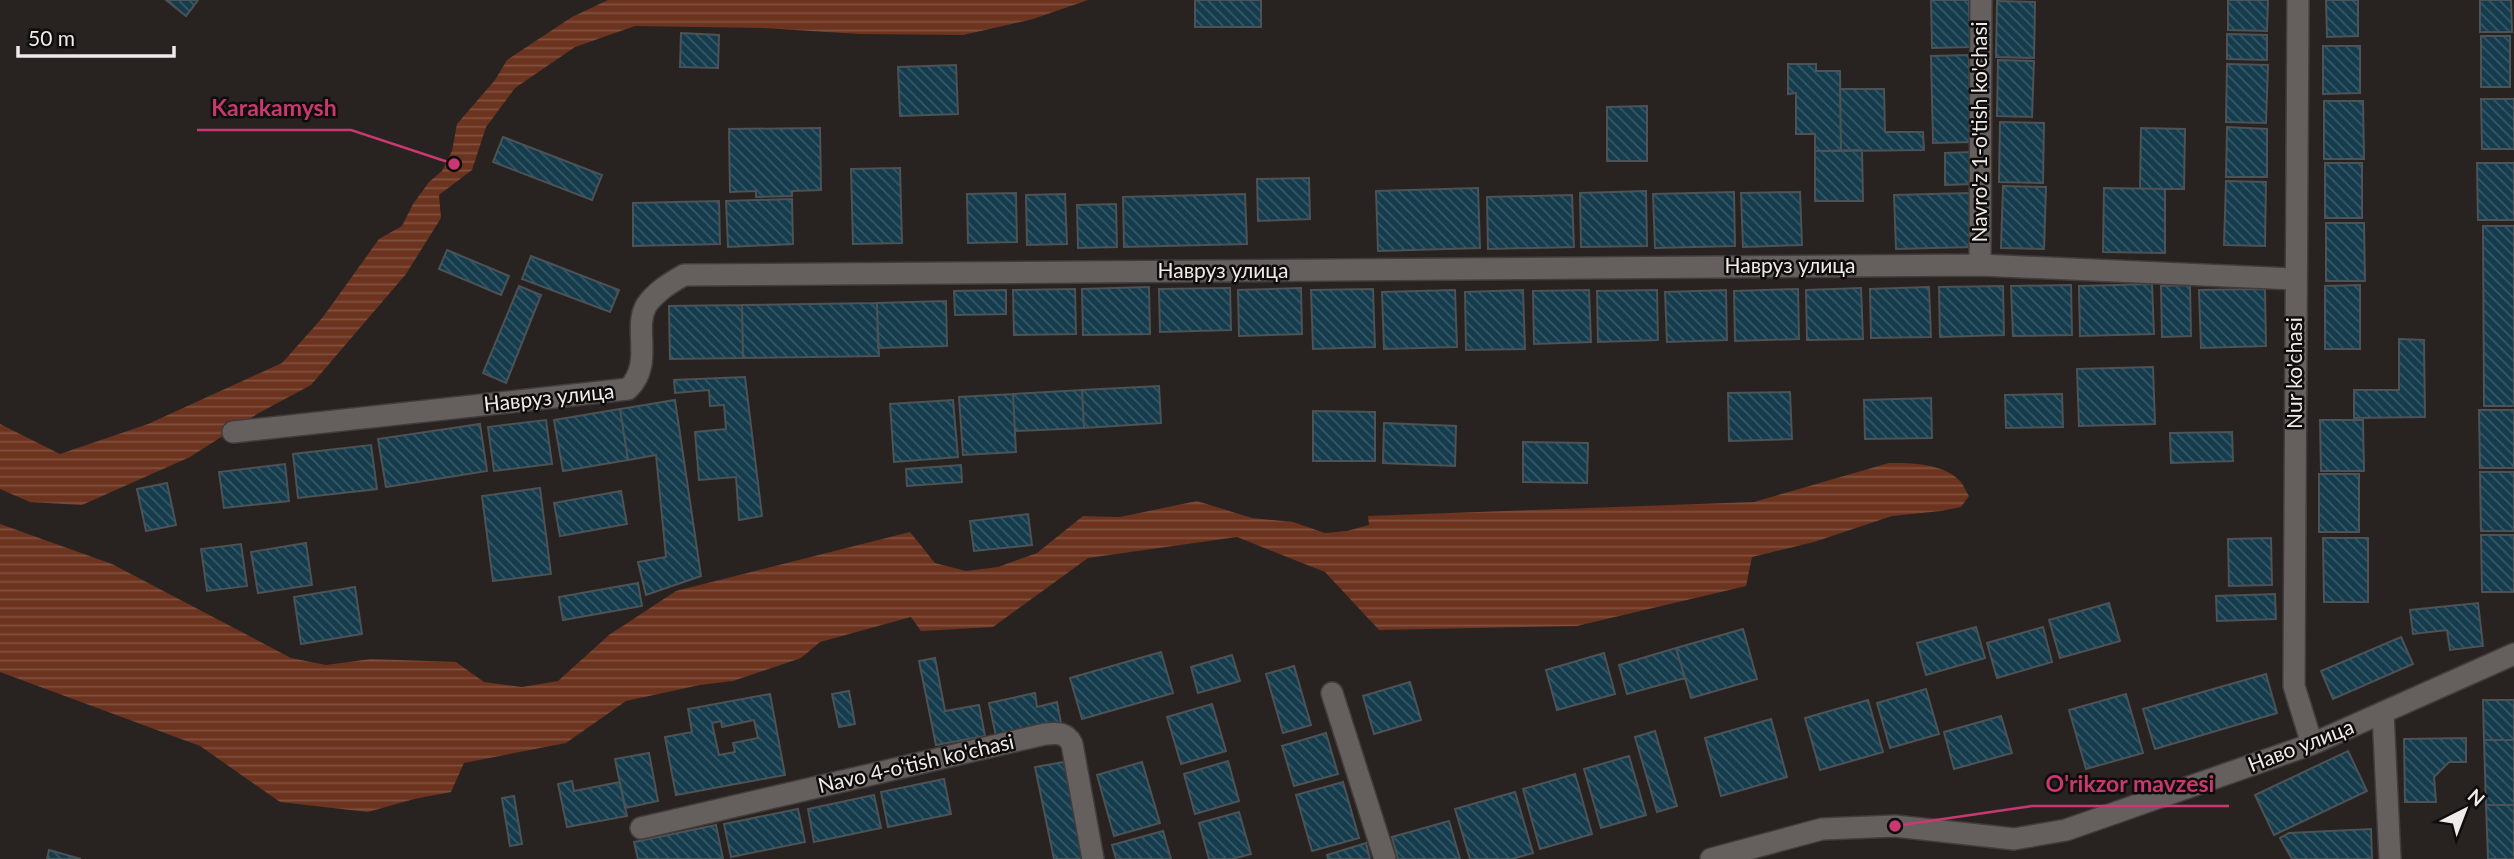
<svg xmlns="http://www.w3.org/2000/svg" width="2514" height="859" viewBox="0 0 2514 859" font-family="Lato,sans-serif">
<defs>
<pattern id="water-rules" width="6" height="5" patternUnits="userSpaceOnUse" patternTransform="scale(1.75)"><rect width="6" height="5" fill="#6c331f"/><path d="M0 2.5h6" fill="none" stroke="#815140"/></pattern>
<pattern id="building-back-hatch" width="6" height="6" patternUnits="userSpaceOnUse" patternTransform="scale(1.75)"><rect width="6" height="6" fill="#153c4d"/><path d="M-1 5l2 2M0 0l6 6M5-1l2 2" fill="none" stroke="#375867"/></pattern>
</defs>
<rect width="100%" height="100%" fill="#282321"/>
<path fill="url(#water-rules)" d="M608,0H1088L1033,19L963,35L859,34L763,28L635,26L575,47L515,88L486,127L472,170L439,195L441,218L406,274L311,385L257,414L190,457L82,505L30,502L0,489V424L60,454L148,424L282,363L323,317L379,239L402,226L413,204L429,182L442,171L452,151L457,124L495,80L507,60L572,17Z
M1889,463C1911,463 1943,463 1960,481C1964,485 1966,492 1969,496L1961,507L1941,511L1892,516L1814,542L1752,557L1746,586L1577,626L1379,630L1325,572L1237,537L1088,558L993,627L921,631L911,617L820,642L801,658L733,681L700,685L626,701L566,743L464,763L451,792L414,799L368,812L280,802L200,746L0,672V524L112,564L291,658L326,665L371,659L456,662L484,682L522,687L558,681L609,635L676,591L910,532L935,563L966,571L998,567L1037,553L1083,516L1120,517L1197,501L1252,518L1293,522L1325,533L1347,531L1369,525L1368,516L1754,502Z"/>
<path fill="url(#building-back-hatch)" stroke="#4c5255" stroke-width="2" fill-rule="evenodd" d="M166,0H198L186,16Z
M1195,0H1261V27H1195Z
M1931,0H1969L1970,47L1932,48Z
M2228,0H2268L2267,31L2228,30Z
M2326,0H2358V36L2327,37Z
M2480,0H2511L2512,32H2480Z
M1997,1L2035,2L2034,58L1996,57Z
M681,33L719,35L718,68L680,67Z
M2227,34L2267,35V60L2227,59Z
M2481,36H2510V87H2481Z
M2323,46H2360V93L2323,94Z
M1969,55L1971,142L1933,143L1931,56Z
M1998,60L2034,61L2032,117L1997,116Z
M1788,64H1816V71H1840L1841,151H1815V134H1796V93L1788,94Z
M2227,64L2268,65L2266,123L2226,122Z
M956,65L958,114L900,116L898,67Z
M1840,89H1884L1885,132H1923L1924,150L1841,151Z
M2481,99H2514V149H2482Z
M2324,101H2363L2364,159H2324Z
M1647,106V161H1607V107Z
M2000,122L2044,123L2043,183L1999,182Z
M2227,127L2267,129V177H2226Z
M820,128L821,190L792,191V196L756,197V191L730,192L729,129Z
M2141,128L2185,129L2184,189H2140Z
M503,137L602,175L592,200L493,162Z
M1862,150L1863,201H1815V151Z
M1972,152L1973,184L1945,185V153Z
M2325,163H2362V218H2325Z
M2477,163H2514V220H2478Z
M900,168L902,243L853,244L851,169Z
M1309,178L1310,219L1258,221L1257,179Z
M2226,181L2266,182L2265,246L2224,245Z
M2003,186L2046,187L2044,249L2001,248Z
M1478,188L1480,248L1378,251L1376,191Z
M2104,188L2165,189V253L2103,252Z
M1646,191L1647,246L1581,247L1580,193Z
M1734,192L1735,246L1655,248L1653,194Z
M1800,192L1802,245L1743,247L1741,193Z
M1016,193L1017,242L968,243L967,194Z
M1970,193L1972,247L1896,249L1894,195Z
M1065,194L1067,244L1027,245L1026,195Z
M1245,194L1247,244L1124,247L1123,197Z
M1572,195L1574,247L1488,249L1487,197Z
M792,199L793,244L728,247L726,201Z
M719,201L720,244L633,246V203Z
M1116,204L1117,247L1078,248L1077,205Z
M2326,223H2364L2365,281H2326Z
M2483,226H2514V406H2484Z
M447,250L509,276L501,295L439,269Z
M531,256L619,290L610,312L522,279Z
M2152,284L2154,334L2080,336L2079,286Z
M2071,285L2072,335L2013,336L2011,286Z
M2190,285L2191,336L2162,337L2161,286Z
M2360,285V349H2325V286Z
M519,286L541,295L506,383L483,373Z
M2003,286L2004,335L1940,337L1939,287Z
M1149,287L1150,334L1083,335L1082,289Z
M1929,287L1931,337L1871,338L1870,289Z
M1230,288L1231,330L1160,332L1159,289Z
M1301,288L1302,334L1239,336L1238,290Z
M1861,288L1863,339L1807,340L1806,290Z
M1075,289L1076,334L1014,335L1013,290Z
M1373,289L1375,347L1313,349L1311,290Z
M1798,289L1799,339L1735,341L1734,291Z
M2265,289L2266,346L2201,348L2199,290Z
M1006,290V314L955,315L954,291Z
M1455,290L1457,347L1384,349L1382,292Z
M1523,290L1525,349L1466,350L1465,292Z
M1589,290L1591,342L1534,344L1533,291Z
M1657,290L1658,340L1598,342L1597,291Z
M1726,290L1727,340L1667,342L1665,292Z
M946,301L947,346L878,348L877,303Z
M877,303L879,356L743,358L742,305Z
M742,305L743,358L670,359L669,306Z
M2399,339L2424,340L2425,417L2354,418V390H2399Z
M2153,367L2155,424L2079,426L2077,369Z
M745,377L762,516L739,520L736,477L699,480L695,432L726,429L724,405L710,406L709,390L675,393L674,380Z
M1159,386L1161,423L1084,428L1082,390Z
M1082,390L1084,428L1015,431L1013,394Z
M1790,392L1792,439L1729,441L1728,393Z
M1013,394L1016,452L963,455L959,397Z
M2062,394L2063,427L2006,428L2005,395Z
M1931,398L1932,438L1865,439L1864,400Z
M675,400L701,576L646,595L638,562L666,557L656,455L628,460L620,409Z
M953,400L958,457L894,462L890,404Z
M620,409L628,460L563,471L554,420Z
M2479,410H2514V468H2480Z
M1313,411L1375,412V461H1313Z
M546,420L552,464L494,471L488,427Z
M2320,420H2363L2364,471H2321Z
M1384,423L1456,426L1455,466L1383,463Z
M480,424L487,471L386,487L378,439Z
M2232,432L2233,461L2171,463L2170,433Z
M1523,442L1588,443L1587,483L1523,482Z
M371,445L377,489L298,498L293,454Z
M285,464L289,501L224,508L219,472Z
M961,465L962,482L907,486L906,469Z
M2480,472H2514V531H2481Z
M2319,474H2359V532H2319Z
M167,483L176,525L146,531L137,489Z
M540,488L551,574L493,581L482,496Z
M621,491L627,524L560,536L554,503Z
M1028,514L1032,545L974,551L970,521Z
M2481,535H2514V592H2482Z
M2271,538L2272,585L2229,586L2228,539Z
M2323,538H2368V602H2324Z
M306,543L312,585L258,593L251,552Z
M241,544L247,586L207,591L201,549Z
M638,583L642,606L563,620L559,597Z
M355,587L362,634L301,644L294,597Z
M2275,594L2276,619L2217,621L2216,596Z
M2109,603L2120,641L2060,658L2049,620Z
M2478,603L2483,646L2450,650L2447,630L2413,634L2410,610Z
M1976,627L1985,658L1926,675L1917,643Z
M2043,627L2052,662L1997,678L1987,643Z
M1743,629L1757,679L1691,698L1676,648Z
M2401,637L2413,664L2333,699L2321,671Z
M1676,648L1685,678L1627,694L1619,665Z
M1161,652L1173,693L1082,719L1070,678Z
M1604,653L1615,694L1557,710L1546,670Z
M1232,655L1240,681L1198,693L1191,667Z
M935,658L945,711L979,705L985,736L936,745L919,661Z
M1294,666L1311,725L1283,733L1266,674Z
M2266,674L2277,713L2155,749L2143,709Z
M1410,682L1421,720L1374,734L1363,696Z
M1926,689L1939,734L1890,748L1877,703Z
M849,691L855,724L839,727L832,694Z
M1035,693L1037,707L1057,702L1061,723L996,736L989,703Z
M770,694L785,775L676,795L665,737L692,732L688,709ZM754,720L758,738L733,743L735,752L719,755L712,723L721,721L722,727Z
M2126,694L2143,753L2086,769L2069,710Z
M1868,700L1883,752L1820,770L1805,718Z
M2483,700H2514V740H2484Z
M1212,704L1226,751L1181,764L1167,717Z
M2001,716L2012,753L1954,769L1944,732Z
M1771,719L1787,777L1721,796L1705,738Z
M1655,731L1677,806L1657,812L1635,737Z
M1326,733L1338,774L1294,786L1282,746Z
M2466,738V762H2449L2434,777L2436,802H2405L2404,739Z
M2484,740H2514V805H2486Z
M2348,751L2367,791L2274,835L2255,795Z
M649,753L658,801L625,808L615,759Z
M1629,756L1646,815L1601,828L1584,769Z
M1228,761L1239,801L1195,814L1184,774Z
M1064,762L1084,859H1054L1035,767Z
M1142,762L1160,823L1114,836L1097,775Z
M1575,774L1592,834L1540,849L1523,789Z
M944,779L951,814L888,827L881,792Z
M572,781L574,791L620,782L627,816L567,827L558,784Z
M1343,782L1359,838L1312,851L1296,795Z
M1515,792L1533,853L1512,859H1470L1455,809Z
M874,795L881,828L814,842L808,809Z
M514,796L522,844L510,846L502,798Z
M2486,805H2514V859H2488Z
M798,809L805,842L731,857L724,824Z
M1239,812L1251,854L1232,859H1209L1199,823Z
M1449,821L1460,859H1398L1392,837Z
M716,825L723,859H638L634,842Z
M2371,829L2372,859H2292L2280,838L2289,833Z
M1163,831L1171,859H1116L1112,845Z
M1366,843L1370,859H1328L1327,855Z
M49,850L81,859H47Z"/>
<g fill="none" stroke-linecap="round" stroke-linejoin="round">
<defs>
<path id="minor" d="M2298,0L2294,686L2312,744
M1980,265L1981,0
M233,432L628,389C654,364 633,329 646,306C655,292 670,283 684,275L1980,265L2296,279
M1332,693L1385,859
M2383,713L2390,859
M641,828L1045,734C1057,733 1066,732 1072,744L1093,859
M1711,859L1822,829L1895,826L2014,839L2066,830L2312,744L2514,654"/>
</defs>
<use href="#minor" stroke="#423d3c" stroke-width="24"/>
<use href="#minor" stroke="#655f5d" stroke-width="21"/>
</g>
<g text-anchor="middle" stroke-width="5" stroke-linejoin="round" paint-order="stroke">
<g font-size="21" fill="#efebea" stroke="#0f0d0c">
<text transform="translate(1980 132) rotate(-90)" y="7">Navro'z 1-o'tish ko'chasi</text>
<text x="1790" y="273">Навруз улица</text>
<text x="1223" y="278">Навруз улица</text>
<text transform="translate(2295 373) rotate(-90)" y="7">Nur ko'chasi</text>
<text transform="translate(549 398) rotate(-6)" y="7">Навруз улица</text>
<text transform="translate(2301 746) rotate(-21)" y="7">Наво улица</text>
<text transform="translate(916 764) rotate(-13)" y="7">Navo 4-o'tish ko'chasi</text>
</g>
</g>
<path fill="none" stroke="#c93870" stroke-width="2.5" d="M454 164L351 130H197M1895 826L2032 806H2229"/>
<g fill="#c93870" stroke="#0f0d0c" stroke-width="2.5">
<circle cx="454" cy="164" r="7"/>
<circle cx="1895" cy="826" r="7"/>
</g>
<g font-size="23" text-anchor="middle" font-weight="bold" fill="#c93870" stroke="#0f0d0c" stroke-width="5" stroke-linejoin="round" paint-order="stroke">
<text x="274" y="116">Karakamysh</text>
<text x="2130" y="792">O'rikzor mavzesi</text>
</g>
<g transform="translate(2465 810) rotate(42)" stroke="#0f0d0c" stroke-width="5" paint-order="stroke">
<path d="M0-5L12 26L0 18L-12 26Z" fill="#efebea"/>
<text y="-10" font-size="19" font-weight="bold" text-anchor="middle" fill="#efebea">N</text>
</g>
<path d="M18 46v10h156v-10" fill="none" stroke="#efebea" stroke-width="3.5"/>
<text x="28" y="46" font-size="21" fill="#efebea" stroke="#0f0d0c" stroke-width="5" paint-order="stroke">50 m</text>
</svg>
